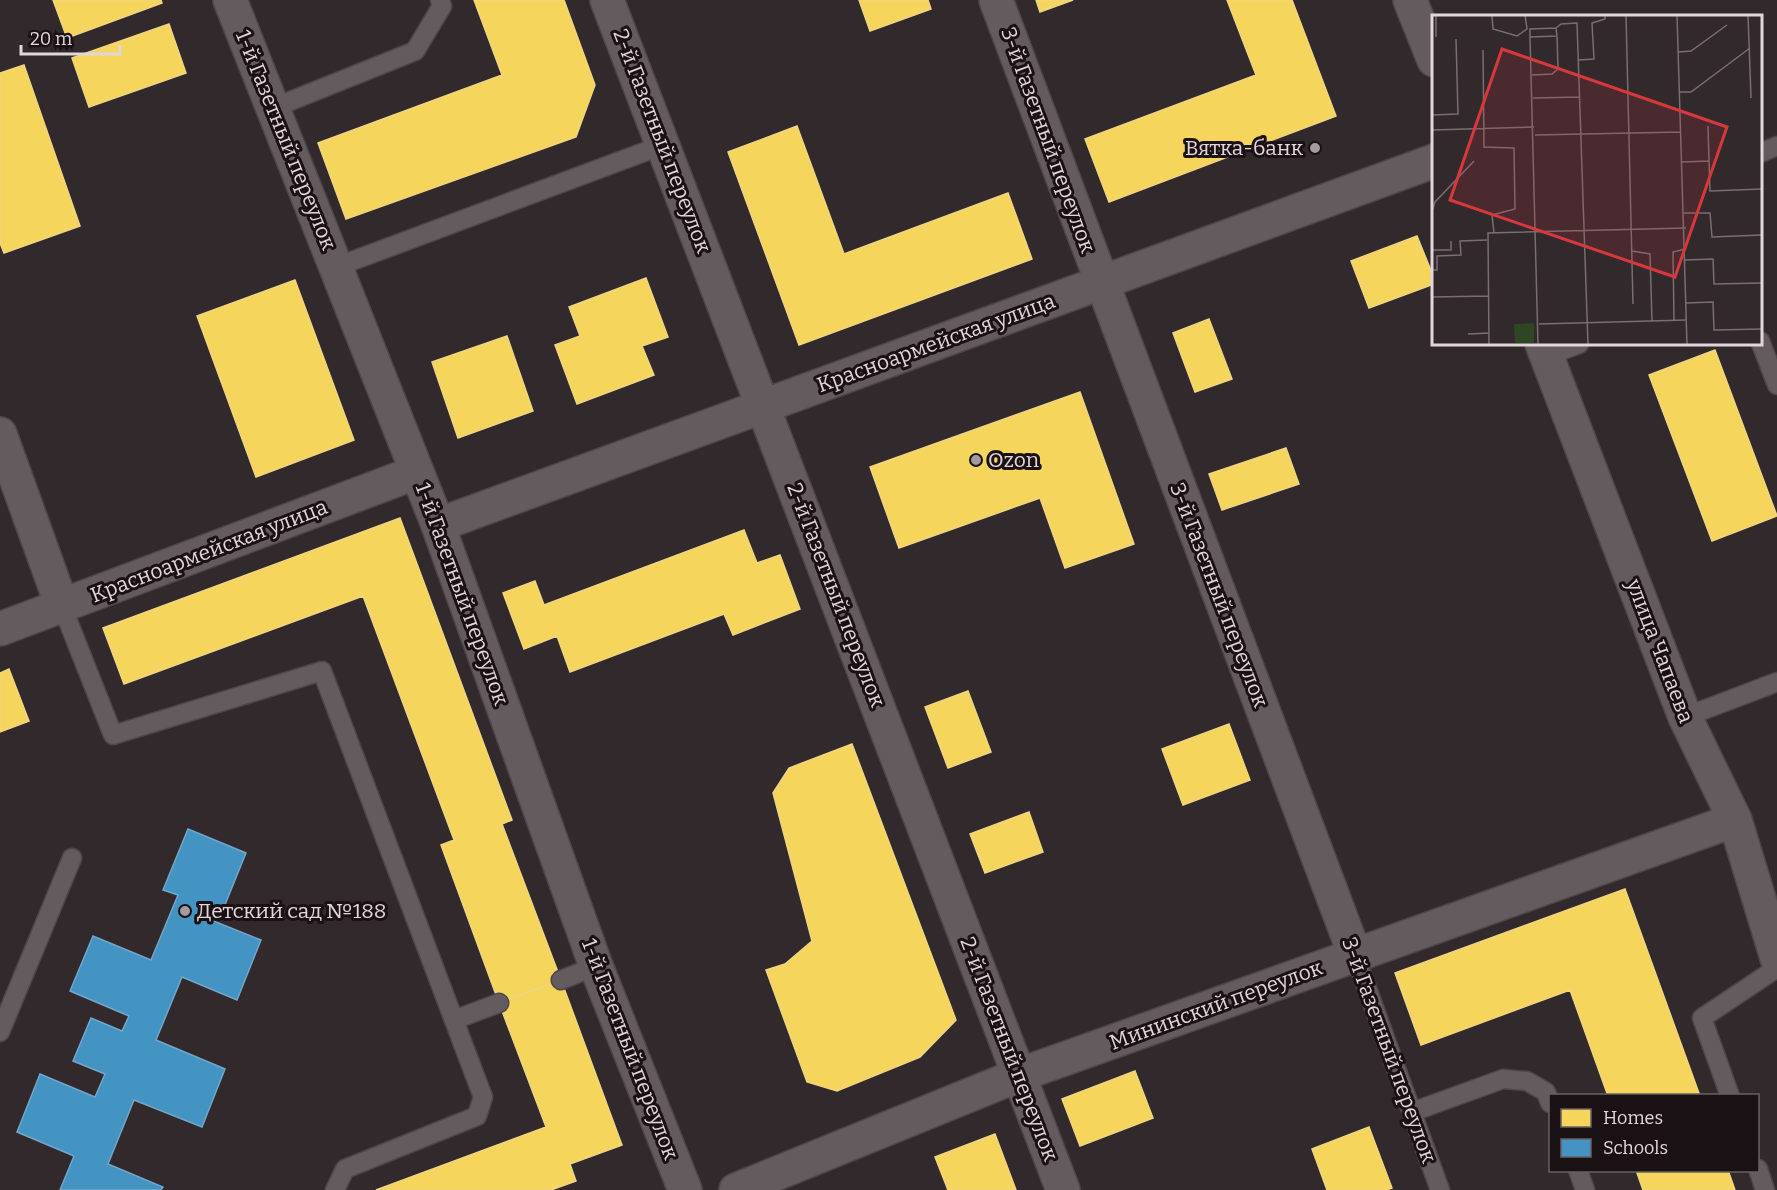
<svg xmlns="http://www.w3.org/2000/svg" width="1777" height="1190" viewBox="0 0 1777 1190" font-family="Bitter,serif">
<rect width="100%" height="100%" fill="#32292d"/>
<path fill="#f6d55c" stroke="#f0d582" stroke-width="1.5" d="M53,0H161L162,3L67,38Z
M474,0H564L595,85L576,137L346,219L318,143L502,75Z
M859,0H928L931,9L870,31Z
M1036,0H1073L1040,12Z
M1227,0H1292L1336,116L1109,202L1085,139L1256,75Z
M169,24L186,73L89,107L72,58Z
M24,65L80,226L4,253L0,243V73Z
M797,126L844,254L1008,193L1032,259L799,345L728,152Z
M1417,236L1434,278V284L1369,308L1351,261Z
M646,278L668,337L642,346L654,375L577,404L555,345L580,336L569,307Z
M295,280L354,440L256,477L197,316Z
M1209,319L1232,379L1195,392L1173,333Z
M507,336L533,411L458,438L432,362Z
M1715,350L1777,516L1712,541L1649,375Z
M1080,392L1134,544L1065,568L1040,498L899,548L870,467Z
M1286,448L1299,484L1222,510L1209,474Z
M400,518L512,820L502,824L561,980L499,1003L441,845L454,840L363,596L124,684L103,628Z
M744,530L757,563L780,555L800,609L733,635L724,614L570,672L557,636L524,649L503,593L535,581L544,605Z
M9,669L29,721L0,732V673Z
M968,691L991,752L948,768L925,707Z
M1229,724L1250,780L1183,805L1162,749Z
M852,744L956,1020L920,1057L837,1091L807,1082L766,970L785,964L812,941L773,793L789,768Z
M1029,812L1043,852L985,873L970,834Z
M1625,889L1700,1096H1608L1570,990L1421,1045L1395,973Z
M561,980L622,1145L570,1164L576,1181L551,1190H376L546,1127L499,1003Z
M1135,1071L1153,1118L1080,1146L1062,1099Z
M1369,1127L1392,1188L1387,1190H1327L1312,1149Z
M995,1134L1016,1190H948L935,1157Z
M1636,1170H1728L1735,1190H1643Z"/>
<path fill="#4393c3" stroke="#73a7ca" stroke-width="1.5" d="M188,829L246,853L220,917L208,913L206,918L261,940L237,1000L182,977L156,1040L225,1069L202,1127L134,1100L108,1164L163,1187L161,1190H60L74,1156L17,1132L40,1074L95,1097L105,1074L73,1061L91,1018L122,1031L129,1016L70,991L93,936L151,960L178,895L163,890Z"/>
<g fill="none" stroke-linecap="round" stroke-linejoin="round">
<defs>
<path id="lane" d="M273,108L415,51L442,6L440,0
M1760,153L1777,146
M336,267L663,145
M1760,341L1777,385
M1547,356L1579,344
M62,606L113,735L322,671L483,1097L477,1116L345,1169L335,1190
M1685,717L1777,682
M1355,955L1440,1190
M561,980L596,966
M454,1020L499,1003
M0,1032L72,858
M1730,1096L1702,1018L1777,968
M1412,1112L1503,1079L1527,1081L1546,1092L1550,1103
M1758,1169L1765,1190
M1578,1170L1585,1190"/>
<path id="street" d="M230,0L438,525L596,966L685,1190
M607,0L1063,1190
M996,0L1355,955
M1410,0L1434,60
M1542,344L1685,717L1735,820L1777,958
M0,434L62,606
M438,525L1434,161
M0,629L417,472
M736,1190L1019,1075L1735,820"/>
</defs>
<use href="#lane" stroke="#4e4649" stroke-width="21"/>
<use href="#street" stroke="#4e4649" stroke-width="36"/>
<use href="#lane" stroke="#635b5e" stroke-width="18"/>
<use href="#street" stroke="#635b5e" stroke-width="33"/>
</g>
<g fill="#a4999e" stroke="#191114" stroke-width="2">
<circle cx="1315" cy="148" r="6"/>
<circle cx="976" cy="460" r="6"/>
<circle cx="185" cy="911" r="6"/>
</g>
<g text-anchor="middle" stroke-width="6" stroke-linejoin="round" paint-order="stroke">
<g font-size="21" fill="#e2d6db" stroke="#191114">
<text transform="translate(286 140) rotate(68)" y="7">1-й Газетный переулок</text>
<text transform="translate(1048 140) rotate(70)" y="7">3-й Газетный переулок</text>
<text transform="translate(662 141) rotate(69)" y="7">2-й Газетный переулок</text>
<text transform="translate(936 343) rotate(-20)" y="7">Красноармейская улица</text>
<text transform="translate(209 551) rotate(-21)" y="7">Красноармейская улица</text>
<text transform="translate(462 594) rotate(70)" y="7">1-й Газетный переулок</text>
<text transform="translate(836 595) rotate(69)" y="7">2-й Газетный переулок</text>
<text transform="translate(1219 595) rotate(69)" y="7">3-й Газетный переулок</text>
<text transform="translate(1660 651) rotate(69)" y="7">улица Чапаева</text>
<text transform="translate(1216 1005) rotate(-20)" y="7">Мининский переулок</text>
<text transform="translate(630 1049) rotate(69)" y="7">1-й Газетный переулок</text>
<text transform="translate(1009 1049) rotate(69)" y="7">2-й Газетный переулок</text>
<text transform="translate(1389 1050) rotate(70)" y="7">3-й Газетный переулок</text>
</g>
<g font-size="21" fill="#e2d6db" stroke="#191114" text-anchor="start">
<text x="1303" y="155" text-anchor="end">Вятка-банк</text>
<text x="988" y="467">Ozon</text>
<text x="197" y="918">Детский сад №188</text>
</g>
</g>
<g transform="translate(1432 15)">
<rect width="330" height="330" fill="#32292d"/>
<path d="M102,308V328H83L82,309Z" fill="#2f4624"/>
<path fill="none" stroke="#786e73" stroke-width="1.5" d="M4,0V22M60,0L61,14L85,21L95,14L93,0M194,0L201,289M245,0L255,330M316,0L319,83M124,13L129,9L145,8L156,330M98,22V14L124,13L125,21L98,22L106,330M51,35L52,132L82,133L83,194L60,200L62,218M246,37L259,36L295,10M146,45L162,44L160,8L173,4V0M100,60L120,59L126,54L125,21M248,77H259L318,33M101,83L148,82M0,100L26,99L24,24M276,111L277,146M0,115L102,112M103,120L249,117M250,147L277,146L278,176L330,174M0,196L3,187L42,146M252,198H278L280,222L330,220M0,235H19V226M200,236L218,239L220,306M253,245L281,244L282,269L330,268M0,255H5V241L29,240L28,226L55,225M0,282L56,281M254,288L281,287L282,315L330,314M242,306L241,237L253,234M107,309L255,305M36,319L57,318M57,330L56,218L254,213"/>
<path fill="#d7393a" fill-opacity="0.15" stroke="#d7393a" stroke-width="3" d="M70,34L295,112L243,262L18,185Z"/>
<rect width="330" height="330" fill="none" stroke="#e2d6db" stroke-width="3"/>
</g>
<rect x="1549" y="1094" width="210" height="78" fill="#191114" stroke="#696064" stroke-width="1.5"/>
<rect x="1561" y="1109" width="30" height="18" fill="#f6d55c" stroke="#696064" stroke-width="1.5"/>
<text x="1603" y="1124" font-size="18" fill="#e2d6db">Homes</text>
<rect x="1561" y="1139" width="30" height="18" fill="#4393c3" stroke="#696064" stroke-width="1.5"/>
<text x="1603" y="1154" font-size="18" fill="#e2d6db">Schools</text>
<path d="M21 45v9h99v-9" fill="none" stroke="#e2d6db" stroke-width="3"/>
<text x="30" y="45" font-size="18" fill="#e2d6db" stroke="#191114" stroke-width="4.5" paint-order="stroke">20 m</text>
</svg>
